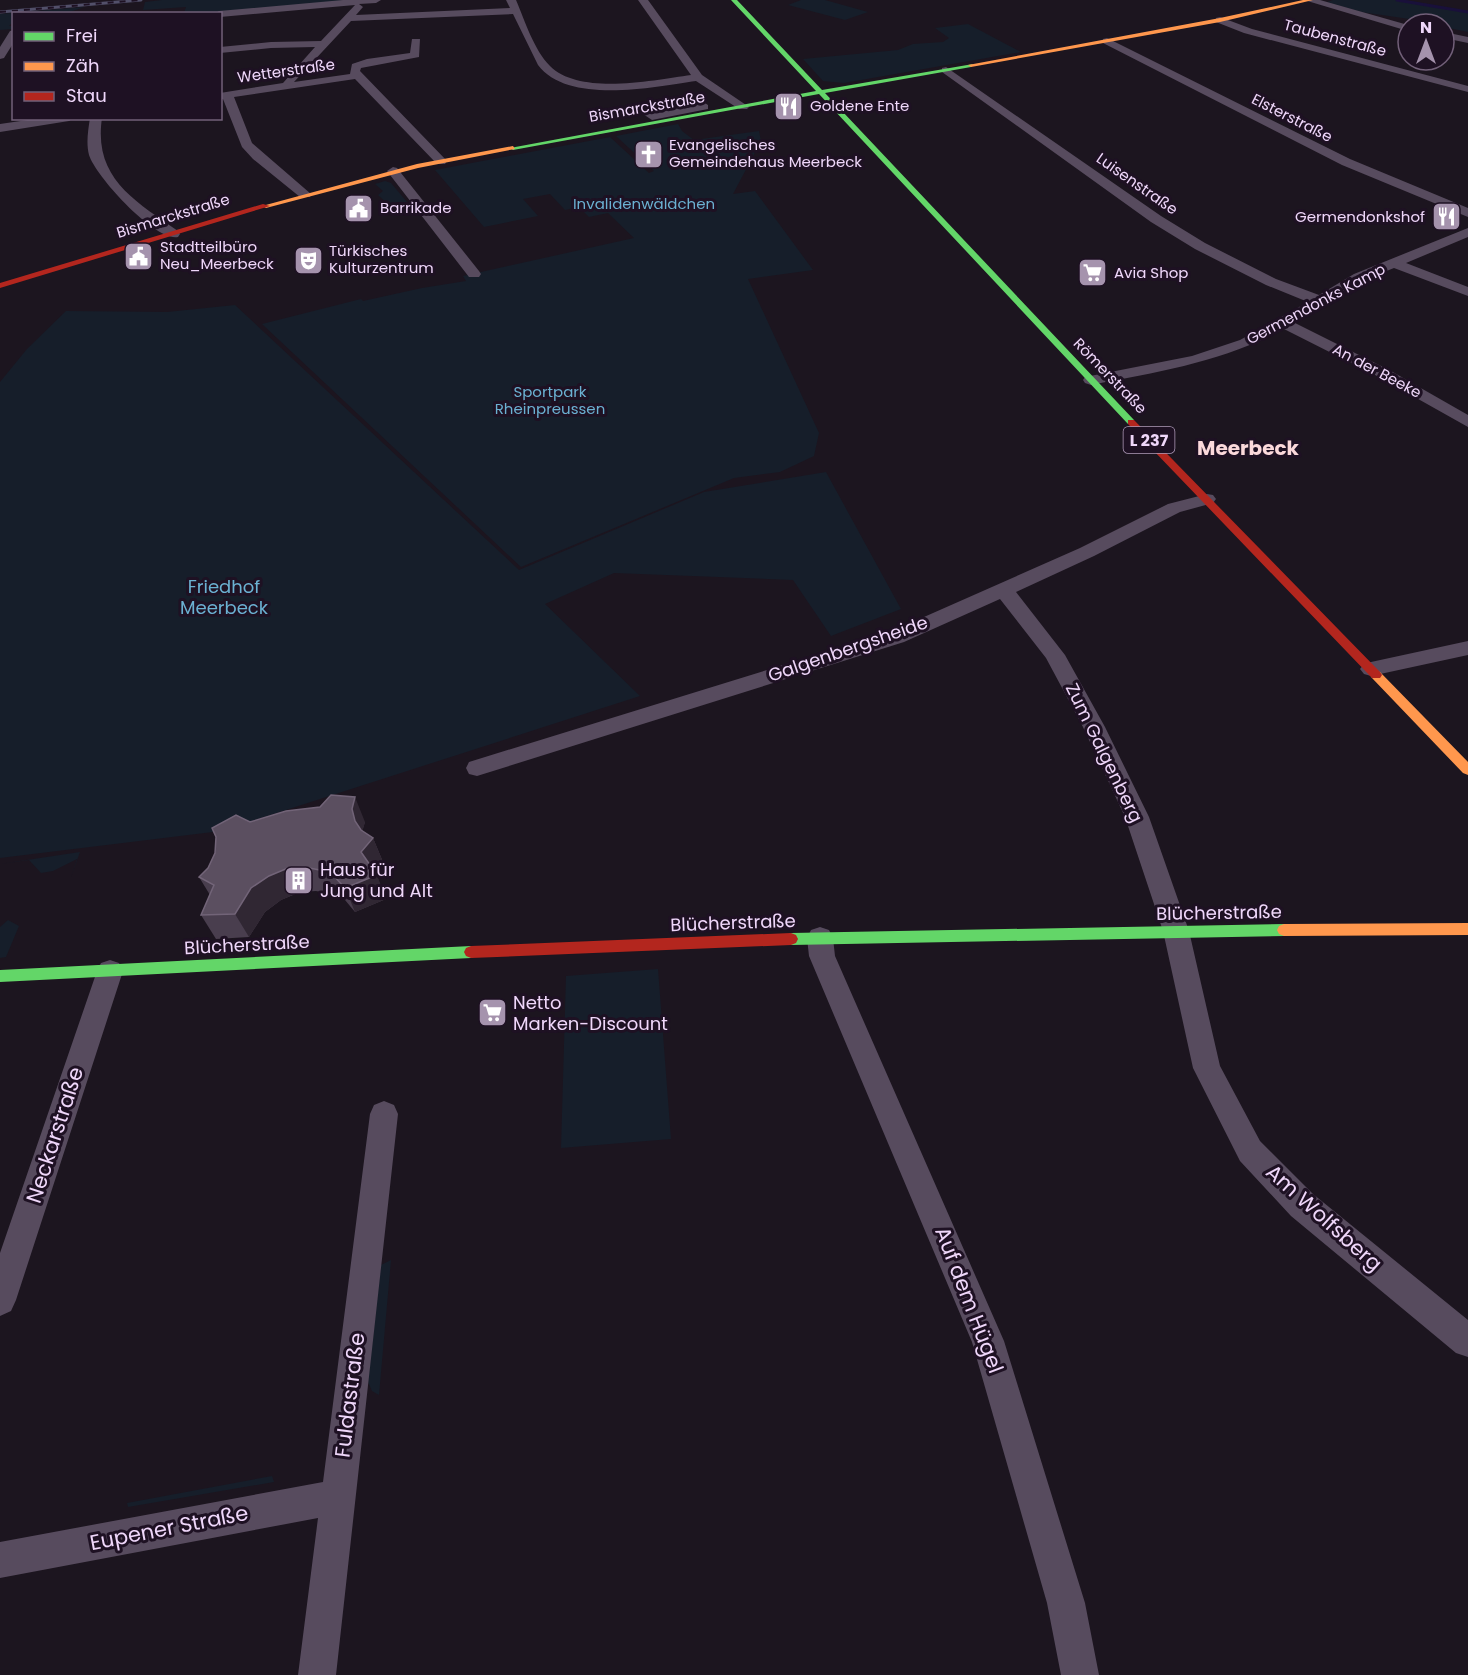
<svg xmlns="http://www.w3.org/2000/svg" width="1468" height="1675" viewBox="0 0 1468 1675" font-family="Poppins,sans-serif">
<rect width="100%" height="100%" fill="#1c151f"/>
<path fill="#161e2a" d="M162,0H368L203,13H184L186,7L143,10L145,2Z
M801,0H825L868,12L845,20L788,5Z
M1333,0H1404L1468,11V32L1444,27V24L1361,12L1327,2Z
M84,7L67,13L14,14L13,22L9,26H13V29L0,30V14Z
M968,24L1021,52L844,83L823,81L803,59L898,50L913,44L943,42L949,38L935,28Z
M678,124L682,131L694,140L759,131L761,141L733,194L755,191L813,270L748,279L819,433L814,456L780,472L734,478L521,567L262,324L361,299L363,301L422,288L466,281L463,276L634,238L608,213L589,217L579,207L565,210L550,194L523,199L538,216L484,227L435,170L610,137L649,173L654,171L616,136Z
M385,181L391,183L407,202L390,206L378,195L383,191L375,184Z
M235,305L519,570L704,492L826,472L901,609L831,636L793,580L614,573L545,604L640,696L221,831L0,858V382L27,349L66,311L167,312Z
M80,852L71,877L77,859L53,871L41,873L29,860L0,864Z
M8,920L19,926L6,957L0,958V927Z
M658,969L671,1139L561,1148L566,976Z
M391,1260L379,1395L372,1391L368,1382L381,1265Z
M272,1476L274,1482L128,1507L127,1503Z"/>
<g fill="none" stroke-linecap="round" stroke-linejoin="round">
<path stroke="#19103a" stroke-width="3" d="M1397,0L1468,12"/>
<path fill="#574b5e" fill-rule="evenodd" d="M343,0H381L376,3L359,4L363,7L356,15L510,8L506,0H516C525,21 534,50 550,66C580,96 654,80 691,75L638,0H648L702,75L749,107L747,109H739L696,81C654,87 568,105 538,65L513,14L351,21L294,82L350,74L352,64L367,59L410,53L412,39H420L419,57L361,68L360,71L447,161L445,164H437L355,79L234,97L252,143L311,194L310,197H300L253,159L242,147L223,99H220V93L283,83L315,47L271,48L220,53V47L271,42L321,41L355,5L220,17V14H214L219,11Z
M1304,0H1320L1408,25V31Z
M1220,17L1252,29L1468,86V92L1244,33L1216,22V18Z
M14,30V42L4,58L0,59V47L10,31Z
M1444,32L1468,37V43L1444,38Z
M1107,38L1350,159L1468,208V217L1342,165L1103,43V39Z
M946,67L1161,216L1205,243L1276,279L1319,295L1354,274L1468,228V237L1406,263L1468,287V296L1394,268L1364,280L1329,302L1327,305L1295,323L1391,371L1468,415V427L1379,377L1284,329C1219,363 1162,371 1091,385L1085,383L1083,380L1085,377L1192,356L1240,340L1308,302L1266,285L1195,249L1151,222L942,72V68Z
M694,96L708,105V109L652,120L640,112L648,108L649,105ZM692,103L695,105L664,111L663,109Z
M41,118H74L69,121L0,132V124Z
M90,118H102C93,178 135,201 178,231L180,234L178,237C156,242 96,177 89,155C86,143 88,131 90,118Z
M393,167L397,168L479,271L481,274L479,277H469L387,171Z
M1207,494L1213,495L1216,499L1213,503L1180,512L1094,556L1016,592L1065,655L1105,727L1149,817L1189,931L1220,1066L1260,1141L1313,1194L1468,1320V1357L1456,1353L1291,1216L1240,1161L1193,1068L1163,931L1125,817L1083,727L1046,658L1000,599L904,642L477,776L469,774L466,768L469,762L890,632L1080,548L1168,504Z
M1468,641V655L1371,676L1364,674L1360,669L1364,664L1371,662Z
M820,927L829,930L833,938L835,956L1004,1341L1085,1603L1099,1675H1061L1047,1603L972,1342L809,956L807,938L811,930Z
M110,960L119,963L123,971L16,1300L11,1311L0,1316V1253L97,971L101,963Z
M384,1101L394,1105L398,1114L336,1675H298L318,1518L0,1578V1542L323,1482L370,1114L374,1105Z"/>
<path fill="#63d668" fill-rule="evenodd" d="M731,0H737L822,90L973,64L971,67L825,93L1134,420V424H1128L819,94L513,150L510,148L816,91Z
M1284,924L1289,926L1291,930L1289,934L1284,936L791,945L786,943L784,939L786,935L791,933Z
M471,946L476,948L478,952L476,956L471,958L0,982V970Z"/>
<path fill="#ff974d" fill-rule="evenodd" d="M1303,0H1313L1220,22L971,67L968,65L1220,18Z
M513,146L515,149L418,168L266,208L262,206L417,164Z
M1376,671L1380,672L1468,762V775L1463,773L1372,678L1370,675L1372,672Z
M1468,923V935L1284,936L1279,934L1277,930L1279,926L1284,924Z"/>
<path fill="#b3261e" fill-rule="evenodd" d="M263,204L270,206L0,288V283Z
M1128,420H1134L1380,672L1382,675L1380,678H1372L1128,424Z
M791,933L796,935L798,939L796,943L791,945L471,958L466,956L464,952L466,948L471,946Z"/>
<defs>
<path id="rail" d="M0,12L141,0"/>
</defs>
<use href="#rail" stroke="#52506a" stroke-width="3"/>
<use href="#rail" stroke="#1e1123" stroke-width="2" stroke-dasharray="6" stroke-linecap="butt"/>
</g>
<path fill="#493e4e" d="M250,822H365L362,831L373,838L383,862L375,872L386,899L355,912L345,900L336,895L316,891L300,892L281,900L265,912L249,937L216,939L201,915L210,895L199,877Z"/>
<path fill="#302733" d="M355,797L365,822L362,833L355,821L352,809Z
M373,838L383,862L371,876L361,852Z
M288,868L300,892L281,900L265,912L249,937L235,914L251,888L269,876Z
M377,875L386,899L355,912L345,888Z"/>
<path fill="#5b4f60" stroke="#726478" stroke-width="1.5" d="M331,795L355,797L352,809L355,821L361,830L373,838L361,852L377,875L345,888L334,876L325,871L304,867L288,868L269,876L251,888L235,914L201,915L214,885L199,877L208,868L215,853L216,837L212,828L236,815L250,822L286,811L320,807Z"/>
<defs>
<symbol id="restaurant-square" viewBox="-11 -11 22 22"><rect x="-9" y="-9" width="18" height="18" rx="4" fill="#a593ad" stroke="#1e1123"/><path d="M-5-6h1v4h1v-4h1v4h1v-4h1v5L-1.5 .5V6h-2V.5L-5-1ZM5-6V6H3V1.5H1.5Q1.5-4 5-6Z" fill="#fff"/></symbol>
<symbol id="church-square" viewBox="-11 -11 22 22"><rect x="-9" y="-9" width="18" height="18" rx="4" fill="#a593ad" stroke="#1e1123"/><path d="M-1.2-6h2.4v3.5h3.3v2.4h-3.3V6h-2.4V-.1h-3.3v-2.4h3.3Z" fill="#fff"/></symbol>
<symbol id="civic-square" viewBox="-11 -11 22 22"><rect x="-9" y="-9" width="18" height="18" rx="4" fill="#a593ad" stroke="#1e1123"/><path d="M-.6-6.5H3V-4.5H.6V-3L4-1V1h2V6H-6V1h2V-1L-.6-3ZM-1.2 2.5V6h2.4V2.5Z" fill="#fff"/></symbol>
<symbol id="theatre-square" viewBox="-11 -11 22 22"><rect x="-9" y="-9" width="18" height="18" rx="4" fill="#a593ad" stroke="#1e1123"/><path d="M-5-5.5Q0-4 5-5.5V0Q5 5 0 6Q-5 5-5 0ZM-3.3-2.5H-1v1.5H-3.3ZM1-2.5H3.3v1.5H1ZM-2.8 1Q0 5.5 2.8 1Z" fill="#fff"/></symbol>
<symbol id="supermarket-square" viewBox="-11 -11 22 22"><rect x="-9" y="-9" width="18" height="18" rx="4" fill="#a593ad" stroke="#1e1123"/><path d="M-6-5.5h2.5l.6 2H6L4.5 2H-2.5L-4.4-4H-6ZM-1.5 3.2a1.3 1.3 0 1 0 .1 0ZM3 3.2a1.3 1.3 0 1 0 .1 0Z" fill="#fff"/></symbol>
<symbol id="building-square" viewBox="-11 -11 22 22"><rect x="-9" y="-9" width="18" height="18" rx="4" fill="#a593ad" stroke="#1e1123"/><path d="M-4-6H4V6H1V3H-1V6H-4ZM-2.5-4.3h1.7v1.8h-1.7ZM.8-4.3h1.7v1.8H.8ZM-2.5-1h1.7V.8h-1.7ZM.8-1h1.7V.8H.8Z" fill="#fff"/></symbol>
</defs>
<g fill-rule="evenodd">
<use href="#restaurant-square" x="772" y="90" width="33" height="33"/>
<use href="#church-square" x="632" y="138" width="33" height="33"/>
<use href="#civic-square" x="342" y="192" width="33" height="33"/>
<use href="#restaurant-square" x="1430" y="200" width="33" height="33"/>
<use href="#civic-square" x="122" y="240" width="33" height="33"/>
<use href="#theatre-square" x="292" y="244" width="33" height="33"/>
<use href="#supermarket-square" x="1076" y="256" width="33" height="33"/>
<use href="#building-square" x="282" y="864" width="33" height="33"/>
<use href="#supermarket-square" x="476" y="996" width="33" height="33"/>
</g>
<g text-anchor="middle" stroke-width="6" stroke-linejoin="round" paint-order="stroke">
<g font-size="15" fill="#efd7fa" stroke="#1e1123">
<text transform="translate(1335 38) rotate(15)" y="5">Taubenstraße</text>
<text transform="translate(286 71) rotate(-8)" y="5">Wetterstraße</text>
<text transform="translate(647 107) rotate(-10)" y="5">Bismarckstraße</text>
<text transform="translate(1292 118) rotate(27)" y="5">Elsterstraße</text>
<text transform="translate(1137 184) rotate(35)" y="5">Luisenstraße</text>
<text transform="translate(173 216) rotate(-17)" y="5">Bismarckstraße</text>
<text transform="translate(1316 304) rotate(-28)" y="5">Germendonks Kamp</text>
<text transform="translate(1377 371) rotate(28)" y="5">An der Beeke</text>
<text transform="translate(1110 376) rotate(46)" y="5">Römerstraße</text>
</g>
<g font-size="15" fill="#efd7fa" stroke="#1e1123" text-anchor="start">
<text x="810" y="111">Goldene Ente</text>
<text x="669" y="150">Evangelisches<tspan x="669" dy="17">Gemeindehaus Meerbeck</tspan></text>
<text x="380" y="213">Barrikade</text>
<text x="1425" y="222" text-anchor="end">Germendonkshof</text>
<text x="160" y="252">Stadtteilbüro<tspan x="160" dy="17">Neu_Meerbeck</tspan></text>
<text x="329" y="256">Türkisches<tspan x="329" dy="17">Kulturzentrum</tspan></text>
<text x="1114" y="278">Avia Shop</text>
</g>
<g font-size="15" fill="#6bb1d2" stroke="#1e1123">
<text x="644" y="209">Invalidenwäldchen</text>
<text x="550" y="397">Sportpark<tspan x="550" dy="17">Rheinpreussen</tspan></text>
</g>
<rect fill="#1e1123" stroke="#b09cba" stroke-width="1.5" x="1123.5" y="427" width="51" height="26" rx="4.5"/>
<g font-size="16" font-weight="bold" fill="#efd7fa">
<text x="1149" y="446">L 237</text>
</g>
<g font-size="18" fill="#6bb1d2" stroke="#1e1123">
<text x="224" y="593">Friedhof<tspan x="224" dy="21">Meerbeck</tspan></text>
</g>
<g font-size="18" fill="#efd7fa" stroke="#1e1123">
<text transform="translate(848 649) rotate(-19)" y="6">Galgenbergsheide</text>
<text transform="translate(1104 753) rotate(64)" y="6">Zum Galgenberg</text>
<text transform="translate(1219 913) rotate(-1)" y="6">Blücherstraße</text>
<text transform="translate(733 923) rotate(-2)" y="6">Blücherstraße</text>
<text transform="translate(247 945) rotate(-3)" y="6">Blücherstraße</text>
</g>
<g font-size="18" fill="#efd7fa" stroke="#1e1123" text-anchor="start">
<text x="320" y="876">Haus für<tspan x="320" dy="21">Jung und Alt</tspan></text>
<text x="513" y="1009">Netto<tspan x="513" dy="21">Marken-Discount</tspan></text>
</g>
<g font-size="20" font-weight="bold" fill="#fbd9db" stroke="#1e1123">
<text x="1248" y="455">Meerbeck</text>
</g>
<g font-size="21" fill="#efd7fa" stroke="#1e1123">
<text transform="translate(55 1135) rotate(-72)" y="7">Neckarstraße</text>
<text transform="translate(1324 1218) rotate(42)" y="7">Am Wolfsberg</text>
<text transform="translate(969 1300) rotate(69)" y="7">Auf dem Hügel</text>
<text transform="translate(350 1395) rotate(-83)" y="7">Fuldastraße</text>
<text transform="translate(169 1528) rotate(-11)" y="7">Eupener Straße</text>
</g>
</g>
<rect x="12" y="12" width="210" height="108" fill="#1e1123" stroke="#726079" stroke-width="1.5"/>
<rect x="24" y="32" width="30" height="9" fill="#63d668" stroke="#726079" stroke-width="1.5"/>
<text x="66" y="42" font-size="18" fill="#efd7fa">Frei</text>
<rect x="24" y="62" width="30" height="9" fill="#ff974d" stroke="#726079" stroke-width="1.5"/>
<text x="66" y="72" font-size="18" fill="#efd7fa">Zäh</text>
<rect x="24" y="92" width="30" height="9" fill="#b3261e" stroke="#726079" stroke-width="1.5"/>
<text x="66" y="102" font-size="18" fill="#efd7fa">Stau</text>
<g transform="translate(1426 42)"><circle r="28" fill="#1e1123" stroke="#726079" stroke-width="1.5"/>
<path d="M0-4.5L10 22L0 15L-10 22Z" fill="#a593ad"/>
<text y="-9" font-size="16" font-weight="bold" text-anchor="middle" fill="#efd7fa">N</text>
</g>
</svg>
